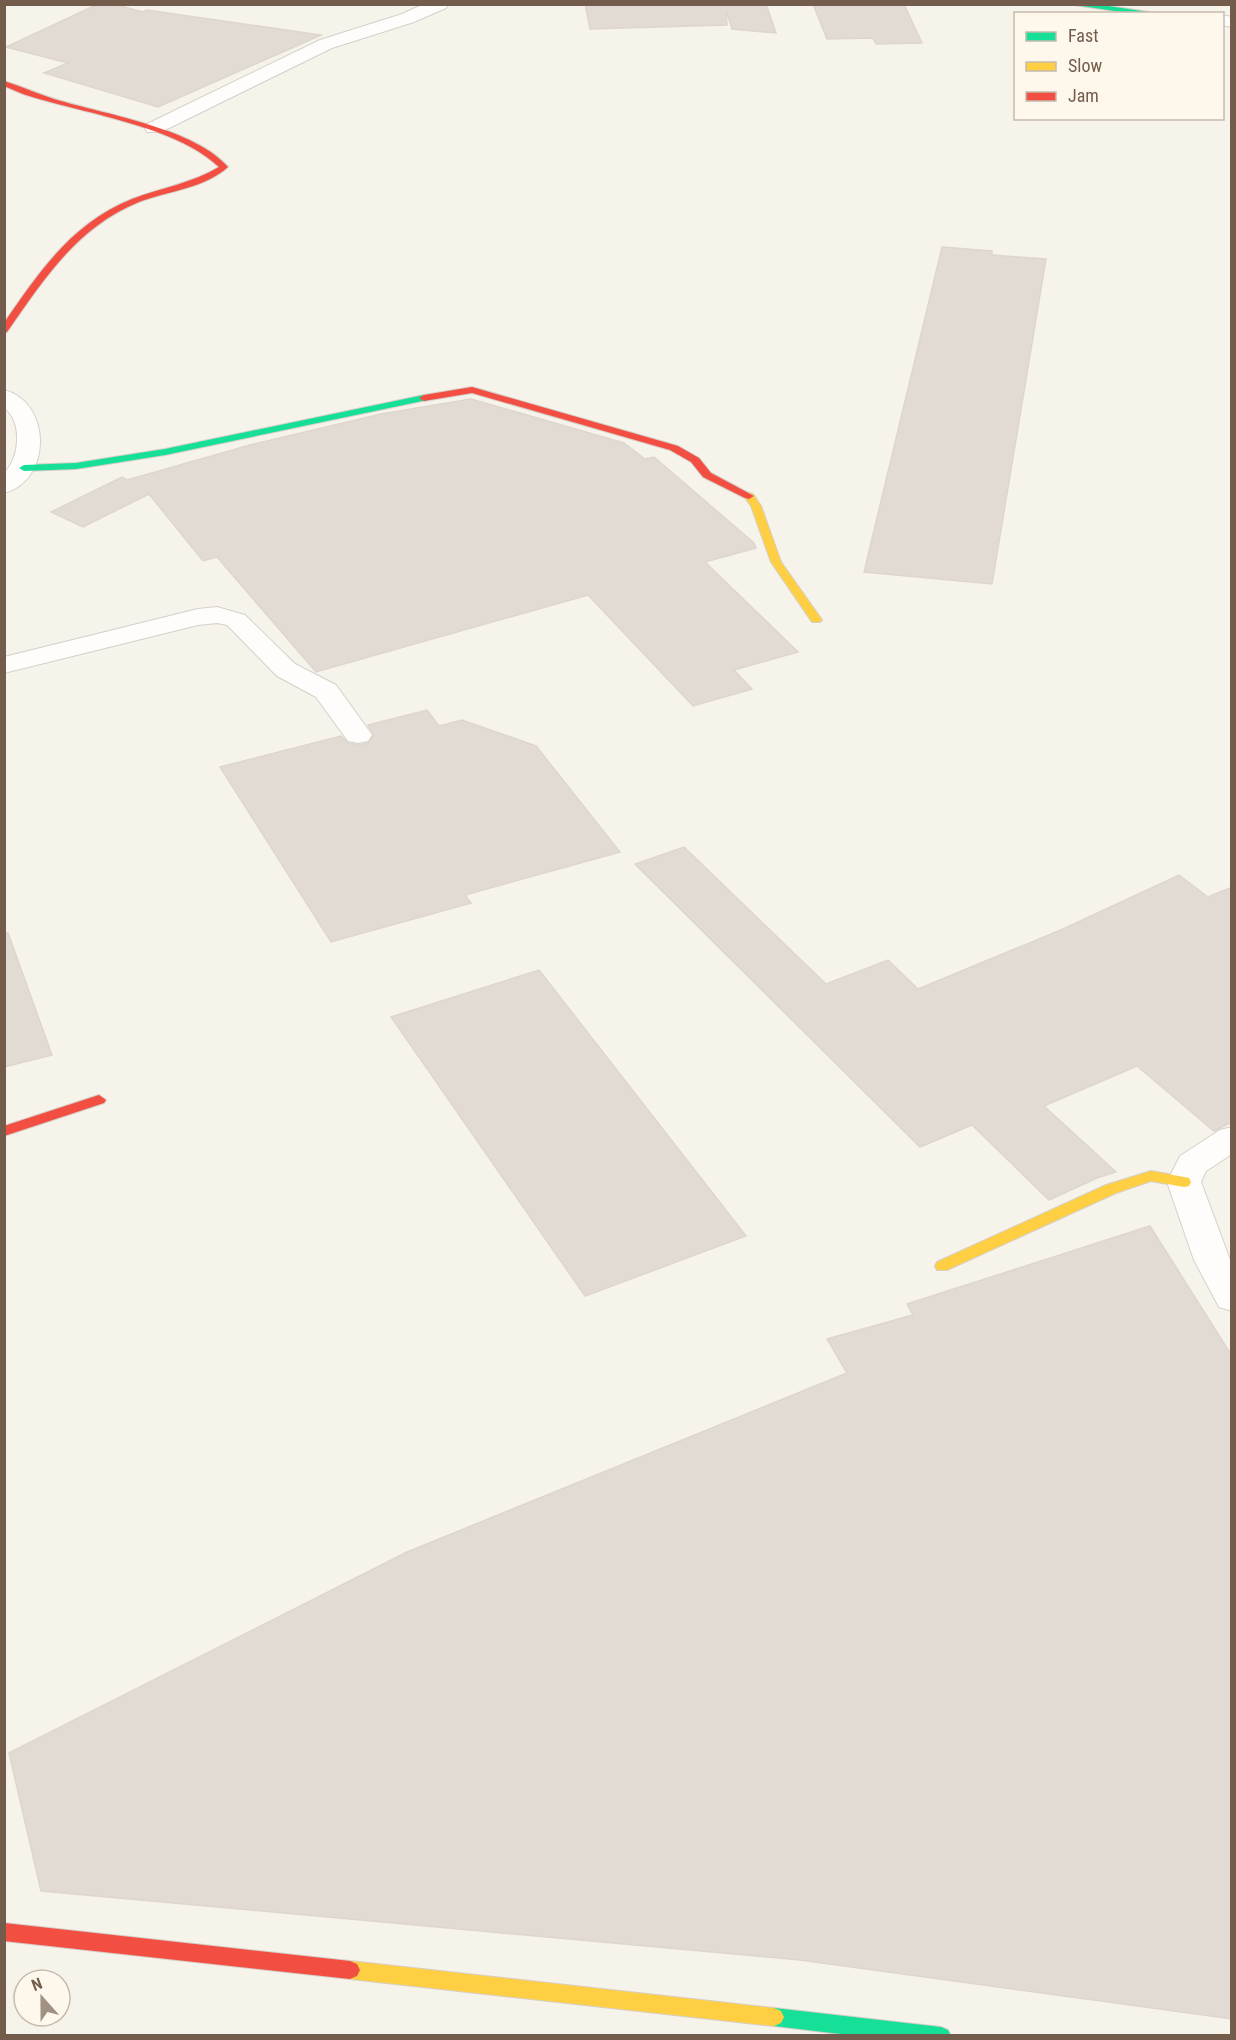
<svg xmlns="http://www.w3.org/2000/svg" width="1236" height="2040" viewBox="0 0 1236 2040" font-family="'Roboto Condensed',sans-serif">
<rect width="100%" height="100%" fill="#f6f3eb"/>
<path fill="#e2dbd3" stroke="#ded6cd" stroke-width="1.5" d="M98,4H113L143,12L147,10L321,35L158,107L44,73L68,63L6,47Z
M585,4H766L776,33L732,29L726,10L727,25L590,29Z
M813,4H904L922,43L876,44L873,38L827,39Z
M942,247L992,251V255L1046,259L992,584L864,572Z
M471,399L624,443L645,459L654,457L754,543L756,548L705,562L798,652L734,670L752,689L693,706L588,595L316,672L217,557L203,561L149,494L83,527L51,512L122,477L127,480L250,445L381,414Z
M427,710L439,726L462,720L536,746L620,852L465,895L471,903L331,942L220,767L341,736L348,743L358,745L368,743L374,735L368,725Z
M684,847L826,984L888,960L918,989L1063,929L1179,875L1208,897L1232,887V1122L1214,1131L1137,1066L1044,1106L1116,1172L1097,1178L1049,1200L972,1125L920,1147L635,864Z
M8,933L52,1055L4,1067V934Z
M539,970L746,1236L585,1296L391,1017Z
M1150,1226L1232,1356V2019L800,1960L41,1891L9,1753L407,1552L847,1373L827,1339L913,1315L907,1304Z"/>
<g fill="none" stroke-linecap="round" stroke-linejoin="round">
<defs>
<path id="street" d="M424,4H448L446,8L414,22L332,48L161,132H147L145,128L147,124L320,40L402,14Z
M1222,15L1232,17V27L1222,25Z
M4,390C52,402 52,481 4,493V473C20,459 23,420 4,408Z
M217,607L245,615L295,664L336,685L372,735L368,741L358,743L348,741L316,697L277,676L227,625L217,623L198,625L4,673V657L198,609Z
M1232,1127V1154L1206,1171L1201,1182L1232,1265V1311L1219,1307L1194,1260L1167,1182L1180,1156L1220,1130Z"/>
<path id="fast" d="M1068,4H1095L1162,14H1135Z
M424,395L429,398L427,400L165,455L76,469L24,471L19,468L24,465L76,463L165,449Z
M774,2008L941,2027L948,2030L951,2036H857L774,2026L767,2023L764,2017L767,2011Z"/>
<path id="slow" d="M749,493L753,494L761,506L781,562L822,620L820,622H812L771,562L751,506L744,496Z
M1151,1171L1184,1177L1189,1178L1191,1182L1189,1186L1184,1187L1151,1181L1116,1193L947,1270H937L935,1266L937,1262L1106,1185Z
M350,1961L774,2008L781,2011L784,2017L781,2023L774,2026L350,1979L343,1976L340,1970L343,1964Z"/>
<path id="jam" d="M4,81C24,87 42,96 61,101C109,115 195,129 228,167C205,188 168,191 139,202C77,227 44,279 7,332L4,333V323C40,271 72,223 132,199C161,188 192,183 219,167C175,125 80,113 23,94L4,86Z
M472,387L678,446L699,458L711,473L754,496L749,499L745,498L703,477L691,462L670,450L472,393L424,401L419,398L424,395Z
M99,1095L106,1100L104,1103L4,1136V1126Z
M4,1923L350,1961L357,1964L360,1970L357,1976L350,1979L4,1941Z"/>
</defs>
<use href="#street" stroke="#d5d0c9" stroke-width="2"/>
<use href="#fast" stroke="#d5cfc8" stroke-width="2"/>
<use href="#slow" stroke="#d5cfc8" stroke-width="2"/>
<use href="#jam" stroke="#d5cfc8" stroke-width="2"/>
<use href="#street" fill="#fefdfc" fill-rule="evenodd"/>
<use href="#fast" fill="#16e098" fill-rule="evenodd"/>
<use href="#slow" fill="#ffcf43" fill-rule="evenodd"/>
<use href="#jam" fill="#f24e42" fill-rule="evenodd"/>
</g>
<rect width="1236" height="2040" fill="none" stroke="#735c4c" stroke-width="12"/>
<rect x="1014" y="12" width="210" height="108" fill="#fef8ec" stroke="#c6baac" stroke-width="1.5"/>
<rect x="1026" y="32" width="30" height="9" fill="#16e098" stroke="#c6baac" stroke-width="1.5"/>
<text x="1068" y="42" font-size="18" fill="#735c4c">Fast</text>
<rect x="1026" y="62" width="30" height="9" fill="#ffcf43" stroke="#c6baac" stroke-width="1.5"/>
<text x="1068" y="72" font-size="18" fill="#735c4c">Slow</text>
<rect x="1026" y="92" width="30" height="9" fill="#f24e42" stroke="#c6baac" stroke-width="1.5"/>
<text x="1068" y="102" font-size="18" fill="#735c4c">Jam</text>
<g transform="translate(42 1998) rotate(339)"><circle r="28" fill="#fef8ec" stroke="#c6baac" stroke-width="1.5"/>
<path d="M0-4.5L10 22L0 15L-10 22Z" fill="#a19184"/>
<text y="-9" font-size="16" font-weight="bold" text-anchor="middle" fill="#735c4c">N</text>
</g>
</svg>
